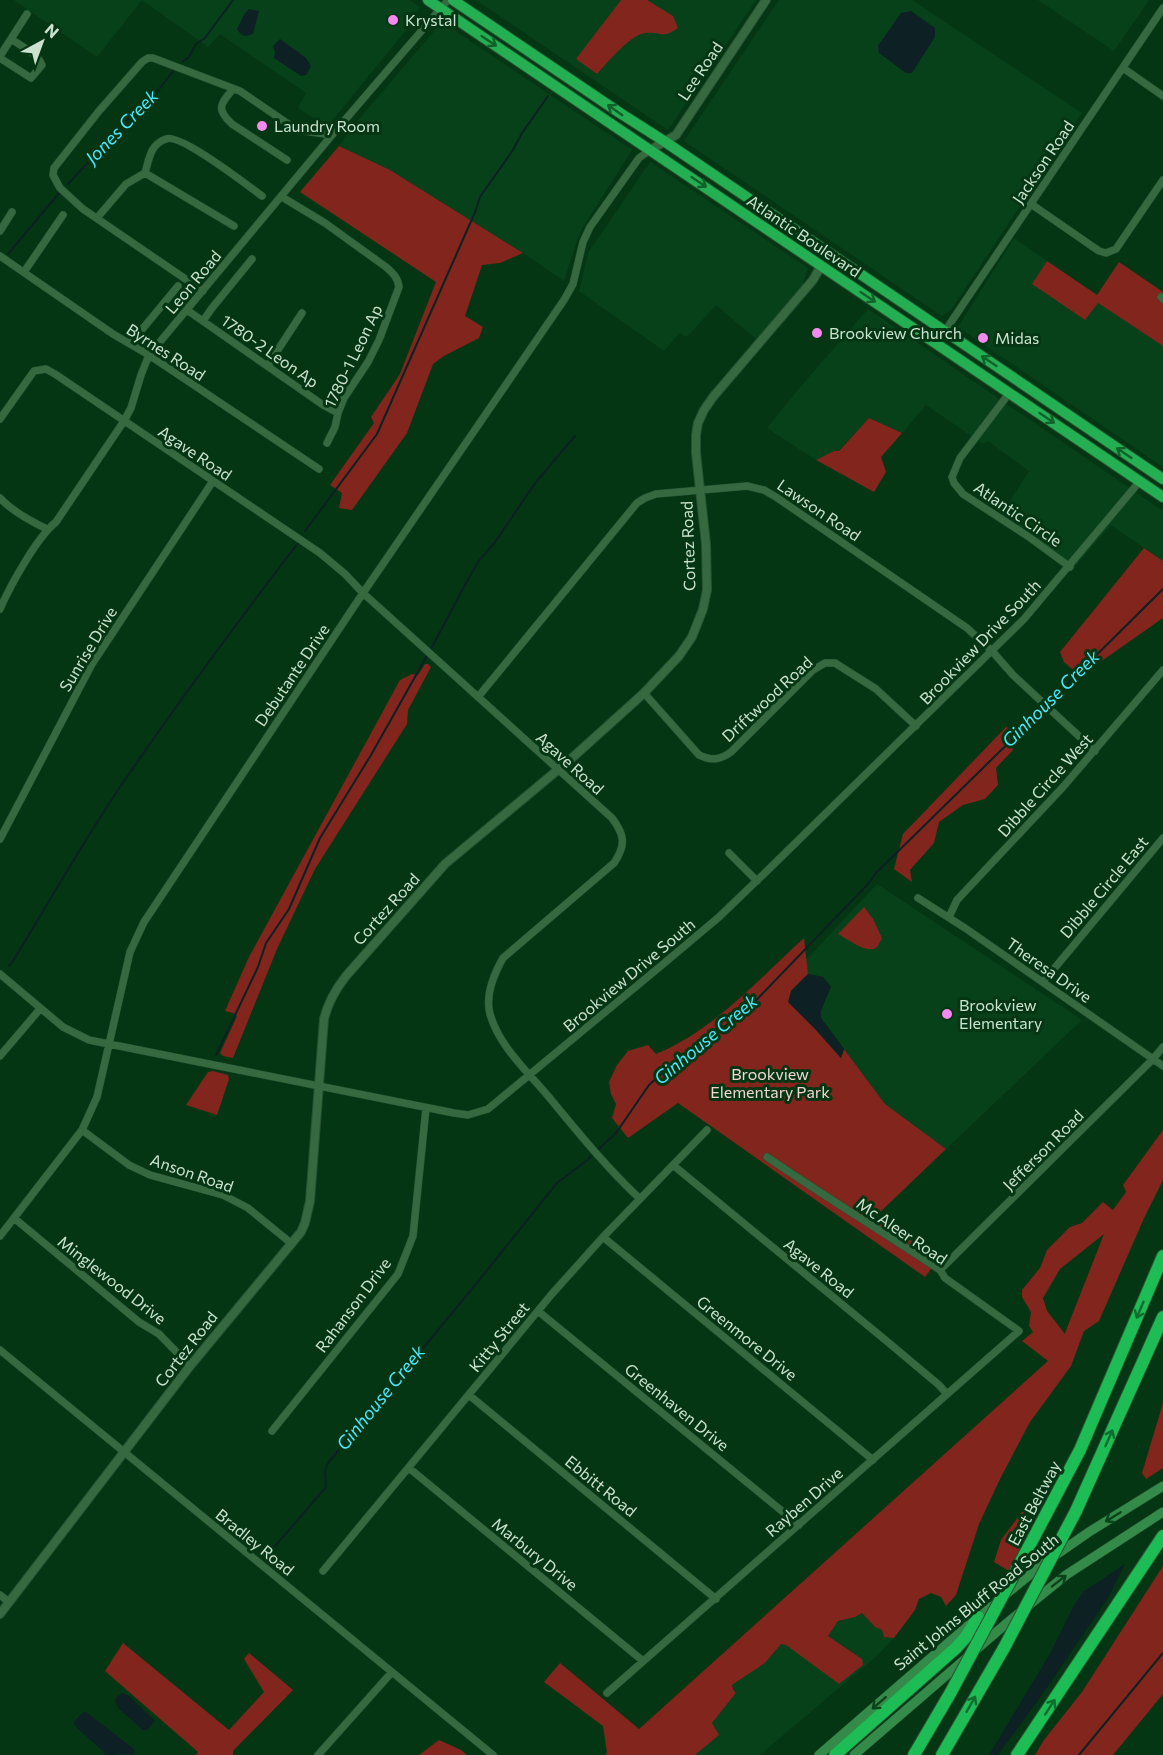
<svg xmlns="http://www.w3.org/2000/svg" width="1163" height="1755" viewBox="0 0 1163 1755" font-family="Commissioner,sans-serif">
<rect width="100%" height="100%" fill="#053614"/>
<path fill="#07411a" d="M14,0H410L420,7L407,29L327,127L298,108L306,93L220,34L208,47L142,0L97,57Z
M476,0H756L668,130Z
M779,0H912L1082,113L951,310L942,316L684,141Z
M1038,0H1149L1114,51Z
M442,22L632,150L583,227L578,238L564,281L523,253L390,170L339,146L349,131Z
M650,162L808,268L803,284L756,339L716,305L687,337L680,333L664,351L579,291L588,253Z
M1014,238L1047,261L1032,284L1098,303L1163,346V467L958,327Z
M868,309L1163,511V561L1111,525L1071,571L998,520L1029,471L988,441L983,444L926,405L902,433L869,418L838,451H834L816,460L767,428L801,386Z
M877,884L1082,1020L946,1149L885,1104L821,1018V1010L831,987L823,977L808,974L806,960Z
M862,1613L875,1627L882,1630L884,1637L894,1638L878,1655L760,1755H695L718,1735L712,1723L736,1693L732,1685L765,1663L781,1644L862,1659L828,1636L838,1621L855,1617Z"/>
<path fill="#81251d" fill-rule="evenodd" d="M621,0H647L673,16L678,28C661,40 662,31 645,33C630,35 608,62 597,74L576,59Z
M339,146L390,170L523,253L500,263L482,265L465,316L483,327L479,338L444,356L433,364L407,433L352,510L339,508L342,493L330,485L374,423L371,417L400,374L436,282L300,192Z
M1047,261L1097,295L1119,262L1163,292V346L1098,303L1085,320L1032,284Z
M869,418L902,433L881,457L886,472L874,492L816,460L834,451H839Z
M1144,548L1163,561V618L1096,665L1083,678L1064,662L1060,652Z
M425,664H428L431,667L408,710L407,724L315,869L277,949L233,1058L223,1056L220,1053L237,1016L233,1013L225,1011L249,957L400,680L412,674L418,675Z
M1007,726L1013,750L996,768L998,785L985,799L963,805L939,822L934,843L910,870L912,882L894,869L903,834Z
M864,907L873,919L882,938C880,941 879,945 877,947C868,955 847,939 838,934Z
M804,938L808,974L791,991L817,1031L841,1058L844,1049L885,1104L946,1149L877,1215L938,1260L925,1277L678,1103L628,1138L612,1118L616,1104L611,1094L609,1082L617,1065L628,1051L648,1045L656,1054C713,1031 759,979 804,938Z
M213,1071L228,1075L229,1079L217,1115L186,1105L208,1072Z
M1163,1130V1180L1145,1216L1099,1321L1084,1331L1071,1366L1030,1422L1000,1479L979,1524L956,1595L946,1606L941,1597L931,1593L919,1599L915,1610L894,1638L884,1637L882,1630L875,1627L862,1613L855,1617L838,1621L828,1636L862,1659L863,1665L839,1684L786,1645L781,1644L765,1663L732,1685L733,1689L736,1693L712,1723L719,1735L695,1755H605L607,1753L603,1726L544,1682L560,1663L639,1729L1048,1361L1022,1341L1033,1332L1029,1326L1031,1312L1022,1297V1290L1040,1268L1047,1250L1070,1227L1082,1223L1103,1202L1113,1210L1126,1192L1123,1185ZM1104,1234L1065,1333V1334L1047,1311L1043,1298L1060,1269Z
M1163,1403V1468L1146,1479L1142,1473Z
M1056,1463L1058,1471L1009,1571L994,1562L1001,1540L1028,1504L1047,1471Z
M1163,1566V1694L1113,1755H1035L1044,1740L1082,1692Z
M123,1643L229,1730L264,1692L244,1659L249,1653L293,1690L233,1751V1755H196L198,1752L105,1671Z
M439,1740L461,1750L467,1755H419Z"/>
<path fill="#0d2023" d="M249,9L259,11L253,34C245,37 242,37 237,29L245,13Z
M911,11L935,28V37L912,73H906L879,53L878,46L901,13Z
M280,39L306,58L311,66L306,75L301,76L274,58L275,52L273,46Z
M808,974L823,977L831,987L821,1010V1018L844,1049L841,1058L817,1031L788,1002L791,991Z
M1125,1564L1108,1598L1042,1695L998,1755H989L1051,1652L1072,1609L1083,1592Z
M122,1693L129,1696L155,1721L147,1730H143L118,1708L115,1701L117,1696Z
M83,1712H86L134,1749L135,1754L107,1755L75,1726L74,1722Z"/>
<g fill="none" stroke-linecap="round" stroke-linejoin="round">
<path stroke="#0d2023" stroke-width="2" d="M182,62L189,57L196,44L205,38L233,0
M68,184L125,122L153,97L174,70
M8,254L60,192
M305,531L377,434L476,210L480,197L513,150L522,133L548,96
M1048,703L1163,589
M9,966L13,961C48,904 81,845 118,790C175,706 236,624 298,543
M216,1055L258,967L266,943L289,909L320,838L371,755L433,645L465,585L478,562L495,542L536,482L575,436
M270,1552L326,1487L325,1471L328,1463L472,1289L557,1183L586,1161L616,1133L649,1085L661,1074L723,1027L740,1017L868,884L876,873L1044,708
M1079,1755L1163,1653"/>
<defs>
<path id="minor" d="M0,56L27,14
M0,58L31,78L42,65C38,54 21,46 11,39
M1123,68L1163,96
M233,89C221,104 215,108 232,124L287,160
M145,173C149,160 150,144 166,139C180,133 247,185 262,196
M282,197L325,223L386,267C393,273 398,278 399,287L379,340L368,362L344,398L338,413L335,427L327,443
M1031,204L1099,251L1106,253L1116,249L1163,180
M97,218L126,184L145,173L234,226
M0,231L12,212
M0,256L113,334L149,355L319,469
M24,272L63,215
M203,291L83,209L60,188L53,175L54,168L99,111L142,62L148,58H153L240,91L297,130L332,135
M1161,297L1163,299
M187,310L323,405L338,413
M203,321L212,308L252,259
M945,331L1163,8
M130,344L178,286
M268,365L302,313
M1010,392L960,458L952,477L954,483L963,494L1029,537L1070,567
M0,419L34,371L46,369L55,374L320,553L345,574L363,593L612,818C625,835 626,845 614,863L503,958C494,974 485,995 490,1014C499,1046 527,1071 548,1096C577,1131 606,1167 639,1198
M0,498C13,512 30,521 47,529
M0,609C10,586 37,537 56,522L124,421L131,408L141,375L149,355L332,135L448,0
M644,693L699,755C711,761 720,760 731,752L813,670L825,663H835L876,689L916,726
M478,697L637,503L645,498L656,494L747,486L764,490L776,497L967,628L992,651L1013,675L1095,751
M0,839L92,664L213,481
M729,853L757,881
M918,898L965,928L1163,1066
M949,917L957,900L1063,787L1163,670
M0,974L63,1027L89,1040L454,1113L468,1115L488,1109L662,965L719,917L771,867L1024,619L1140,481
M1043,982L1163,838
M0,1056L40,1009
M82,1130L129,1165L150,1175L223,1195L248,1208L292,1244
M673,1165L889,1343L939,1385L947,1394
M14,1218L139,1322L159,1334L190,1366
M0,1236L82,1130L97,1097L130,952L144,922L363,593L564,300L573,284L583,242L590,227L639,158L650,150
M603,1237L873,1460
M940,1270L1153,1059L1163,1047
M538,1311L799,1525
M0,1350L493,1755
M469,1395L716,1599
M272,1431L398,1274L413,1236L426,1108
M409,1468L643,1661
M323,1571L551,1295L603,1237L707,1130
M0,1595L9,1602
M607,1693L1019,1331L945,1278L940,1270C883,1232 824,1196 767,1157
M318,1755L392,1672"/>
<path id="tertiary" d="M650,150L676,135L766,0
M0,1614L190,1366L301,1232L305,1223L310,1201L324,1019C328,1002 335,990 346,976L445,864L572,758L644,693L679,656L692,637L703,609L707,590L706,544L696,453V435L698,423L704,410L713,397L813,280L821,266"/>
<path id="secondary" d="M819,1755L978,1617L1043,1564L1089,1532L1163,1486
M854,1755L1007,1623L1066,1575L1163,1512"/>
<path id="trunk" d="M428,0L1163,497
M453,0L620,113L664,141L1163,479"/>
<path id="motorway" d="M1076,1511L1163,1317
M1034,1537L1080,1450L1163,1256
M835,1755L956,1648L966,1637L978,1617
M914,1755L951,1692
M942,1755L1004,1648
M1017,1755L1163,1536"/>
</defs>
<use href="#minor" stroke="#255232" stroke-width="8"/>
<use href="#tertiary" stroke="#255232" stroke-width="10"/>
<use href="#secondary" stroke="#255232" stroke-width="10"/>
<use href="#trunk" stroke="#255232" stroke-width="12"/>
<use href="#motorway" stroke="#255232" stroke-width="14"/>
<use href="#minor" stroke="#366940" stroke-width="7"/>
<use href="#tertiary" stroke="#366940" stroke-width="8"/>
<use href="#secondary" stroke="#348b49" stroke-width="9"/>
<use href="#trunk" stroke="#24b052" stroke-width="10"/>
<use href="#motorway" stroke="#1dbc54" stroke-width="12"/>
<defs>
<path id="motorway-bridge" d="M1004,1648L1076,1511
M951,1692L1034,1537"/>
</defs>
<use href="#motorway-bridge" stroke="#255232" stroke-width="14" stroke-linecap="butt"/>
<use href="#motorway-bridge" stroke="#1dbc54" stroke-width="12"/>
</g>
<defs><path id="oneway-shaft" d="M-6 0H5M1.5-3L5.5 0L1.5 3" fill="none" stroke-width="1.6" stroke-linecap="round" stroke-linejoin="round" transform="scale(1.5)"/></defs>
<g stroke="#10612a">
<use href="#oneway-shaft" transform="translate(489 41) rotate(34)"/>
<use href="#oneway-shaft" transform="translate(615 110) rotate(-145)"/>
<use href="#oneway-shaft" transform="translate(699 182) rotate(34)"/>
<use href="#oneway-shaft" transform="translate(868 297) rotate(34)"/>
<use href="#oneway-shaft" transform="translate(989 361) rotate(-146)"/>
<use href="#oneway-shaft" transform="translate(1047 418) rotate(34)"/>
<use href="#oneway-shaft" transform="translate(1124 453) rotate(-146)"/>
</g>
<g stroke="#0f6c2e">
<use href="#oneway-shaft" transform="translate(1140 1310) rotate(113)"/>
<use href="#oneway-shaft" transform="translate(1109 1438) rotate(-66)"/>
<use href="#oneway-shaft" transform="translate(971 1704) rotate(-60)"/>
<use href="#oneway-shaft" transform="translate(1050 1707) rotate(-57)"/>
</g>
<g stroke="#0c431c">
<use href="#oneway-shaft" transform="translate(1113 1517) rotate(148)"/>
<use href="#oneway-shaft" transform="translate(1059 1581) rotate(-38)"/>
<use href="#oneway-shaft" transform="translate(879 1703) rotate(139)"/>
</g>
<g fill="#f489f0" stroke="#053614" stroke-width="2">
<circle cx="393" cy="20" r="6"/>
<circle cx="262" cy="126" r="6"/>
<circle cx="817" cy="333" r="6"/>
<circle cx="983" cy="338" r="6"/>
<circle cx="947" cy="1014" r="6"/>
</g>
<g text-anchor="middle" stroke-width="6" stroke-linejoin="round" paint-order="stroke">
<g font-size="16" fill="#cbe3ce" stroke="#053614" text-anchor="start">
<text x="405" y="26">Krystal</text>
<text x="274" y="132">Laundry Room</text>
<text x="829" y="339">Brookview Church</text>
<text x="995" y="344">Midas</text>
<text x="959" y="1011">Brookview<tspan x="959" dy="18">Elementary</tspan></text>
</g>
<g font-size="16" fill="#cbe3ce" stroke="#053614">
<text transform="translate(700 71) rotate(-56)" y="6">Lee Road</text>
<text transform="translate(1043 162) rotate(-56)" y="6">Jackson Road</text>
<text transform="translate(804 236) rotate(34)" y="6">Atlantic Boulevard</text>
<text transform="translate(193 282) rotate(-50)" y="6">Leon Road</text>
<text transform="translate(270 351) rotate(35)" y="6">1780-2 Leon Ap</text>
<text transform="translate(166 352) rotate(33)" y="6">Byrnes Road</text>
<text transform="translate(353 356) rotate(-64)" y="6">1780-1 Leon Ap</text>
<text transform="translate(195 453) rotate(34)" y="6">Agave Road</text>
<text transform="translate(819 510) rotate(34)" y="6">Lawson Road</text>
<text transform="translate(1018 514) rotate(34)" y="6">Atlantic Circle</text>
<text transform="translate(688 546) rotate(-92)" y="6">Cortez Road</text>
<text transform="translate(980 642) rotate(-46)" y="6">Brookview Drive South</text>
<text transform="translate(88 649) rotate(-59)" y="6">Sunrise Drive</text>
<text transform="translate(292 675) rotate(-56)" y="6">Debutante Drive</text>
<text transform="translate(767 699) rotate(-43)" y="6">Driftwood Road</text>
<text transform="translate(570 763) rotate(42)" y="6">Agave Road</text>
<text transform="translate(1045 785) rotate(-48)" y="6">Dibble Circle West</text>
<text transform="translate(1104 887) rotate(-50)" y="6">Dibble Circle East</text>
<text transform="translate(386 909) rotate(-48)" y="6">Cortez Road</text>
<text transform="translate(1049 970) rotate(35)" y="6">Theresa Drive</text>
<text transform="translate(629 975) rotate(-40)" y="6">Brookview Drive South</text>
<text transform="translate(1043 1150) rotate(-45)" y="6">Jefferson Road</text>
<text transform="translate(192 1173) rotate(19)" y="6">Anson Road</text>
<text transform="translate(902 1231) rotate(34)" y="6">Mc Aleer Road</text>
<text transform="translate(819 1268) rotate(39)" y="6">Agave Road</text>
<text transform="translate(112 1280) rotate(38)" y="6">Minglewood Drive</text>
<text transform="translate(353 1305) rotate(-53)" y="6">Rahanson Drive</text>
<text transform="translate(499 1337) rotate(-51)" y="6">Kitty Street</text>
<text transform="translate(747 1338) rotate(39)" y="6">Greenmore Drive</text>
<text transform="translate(186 1349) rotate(-52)" y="6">Cortez Road</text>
<text transform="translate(677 1407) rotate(39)" y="6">Greenhaven Drive</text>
<text transform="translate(601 1486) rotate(39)" y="6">Ebbitt Road</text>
<text transform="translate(804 1502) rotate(-41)" y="6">Rayben Drive</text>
<text transform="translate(1034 1503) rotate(-62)" y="6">East Beltway</text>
<text transform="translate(255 1542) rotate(39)" y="6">Bradley Road</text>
<text transform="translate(535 1554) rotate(39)" y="6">Marbury Drive</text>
<text transform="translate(976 1602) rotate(-39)" y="6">Saint Johns Bluff Road South</text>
</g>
<g font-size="16" fill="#f2d6d2" stroke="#053614">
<text x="770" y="1080">Brookview<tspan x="770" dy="18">Elementary Park</tspan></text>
</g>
<g font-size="18" font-style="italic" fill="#4fe7fc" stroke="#053614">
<text transform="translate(122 127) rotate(-46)" y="6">Jones Creek</text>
<text transform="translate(1051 699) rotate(-45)" y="6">Ginhouse Creek</text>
<text transform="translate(706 1040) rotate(-40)" y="6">Ginhouse Creek</text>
<text transform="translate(381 1398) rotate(-51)" y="6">Ginhouse Creek</text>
</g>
</g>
<g transform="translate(42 42) rotate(41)" stroke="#053614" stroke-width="4.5" paint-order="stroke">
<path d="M0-4.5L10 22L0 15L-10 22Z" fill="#cbe3ce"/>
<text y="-9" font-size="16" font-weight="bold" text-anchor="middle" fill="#cbe3ce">N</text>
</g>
</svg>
